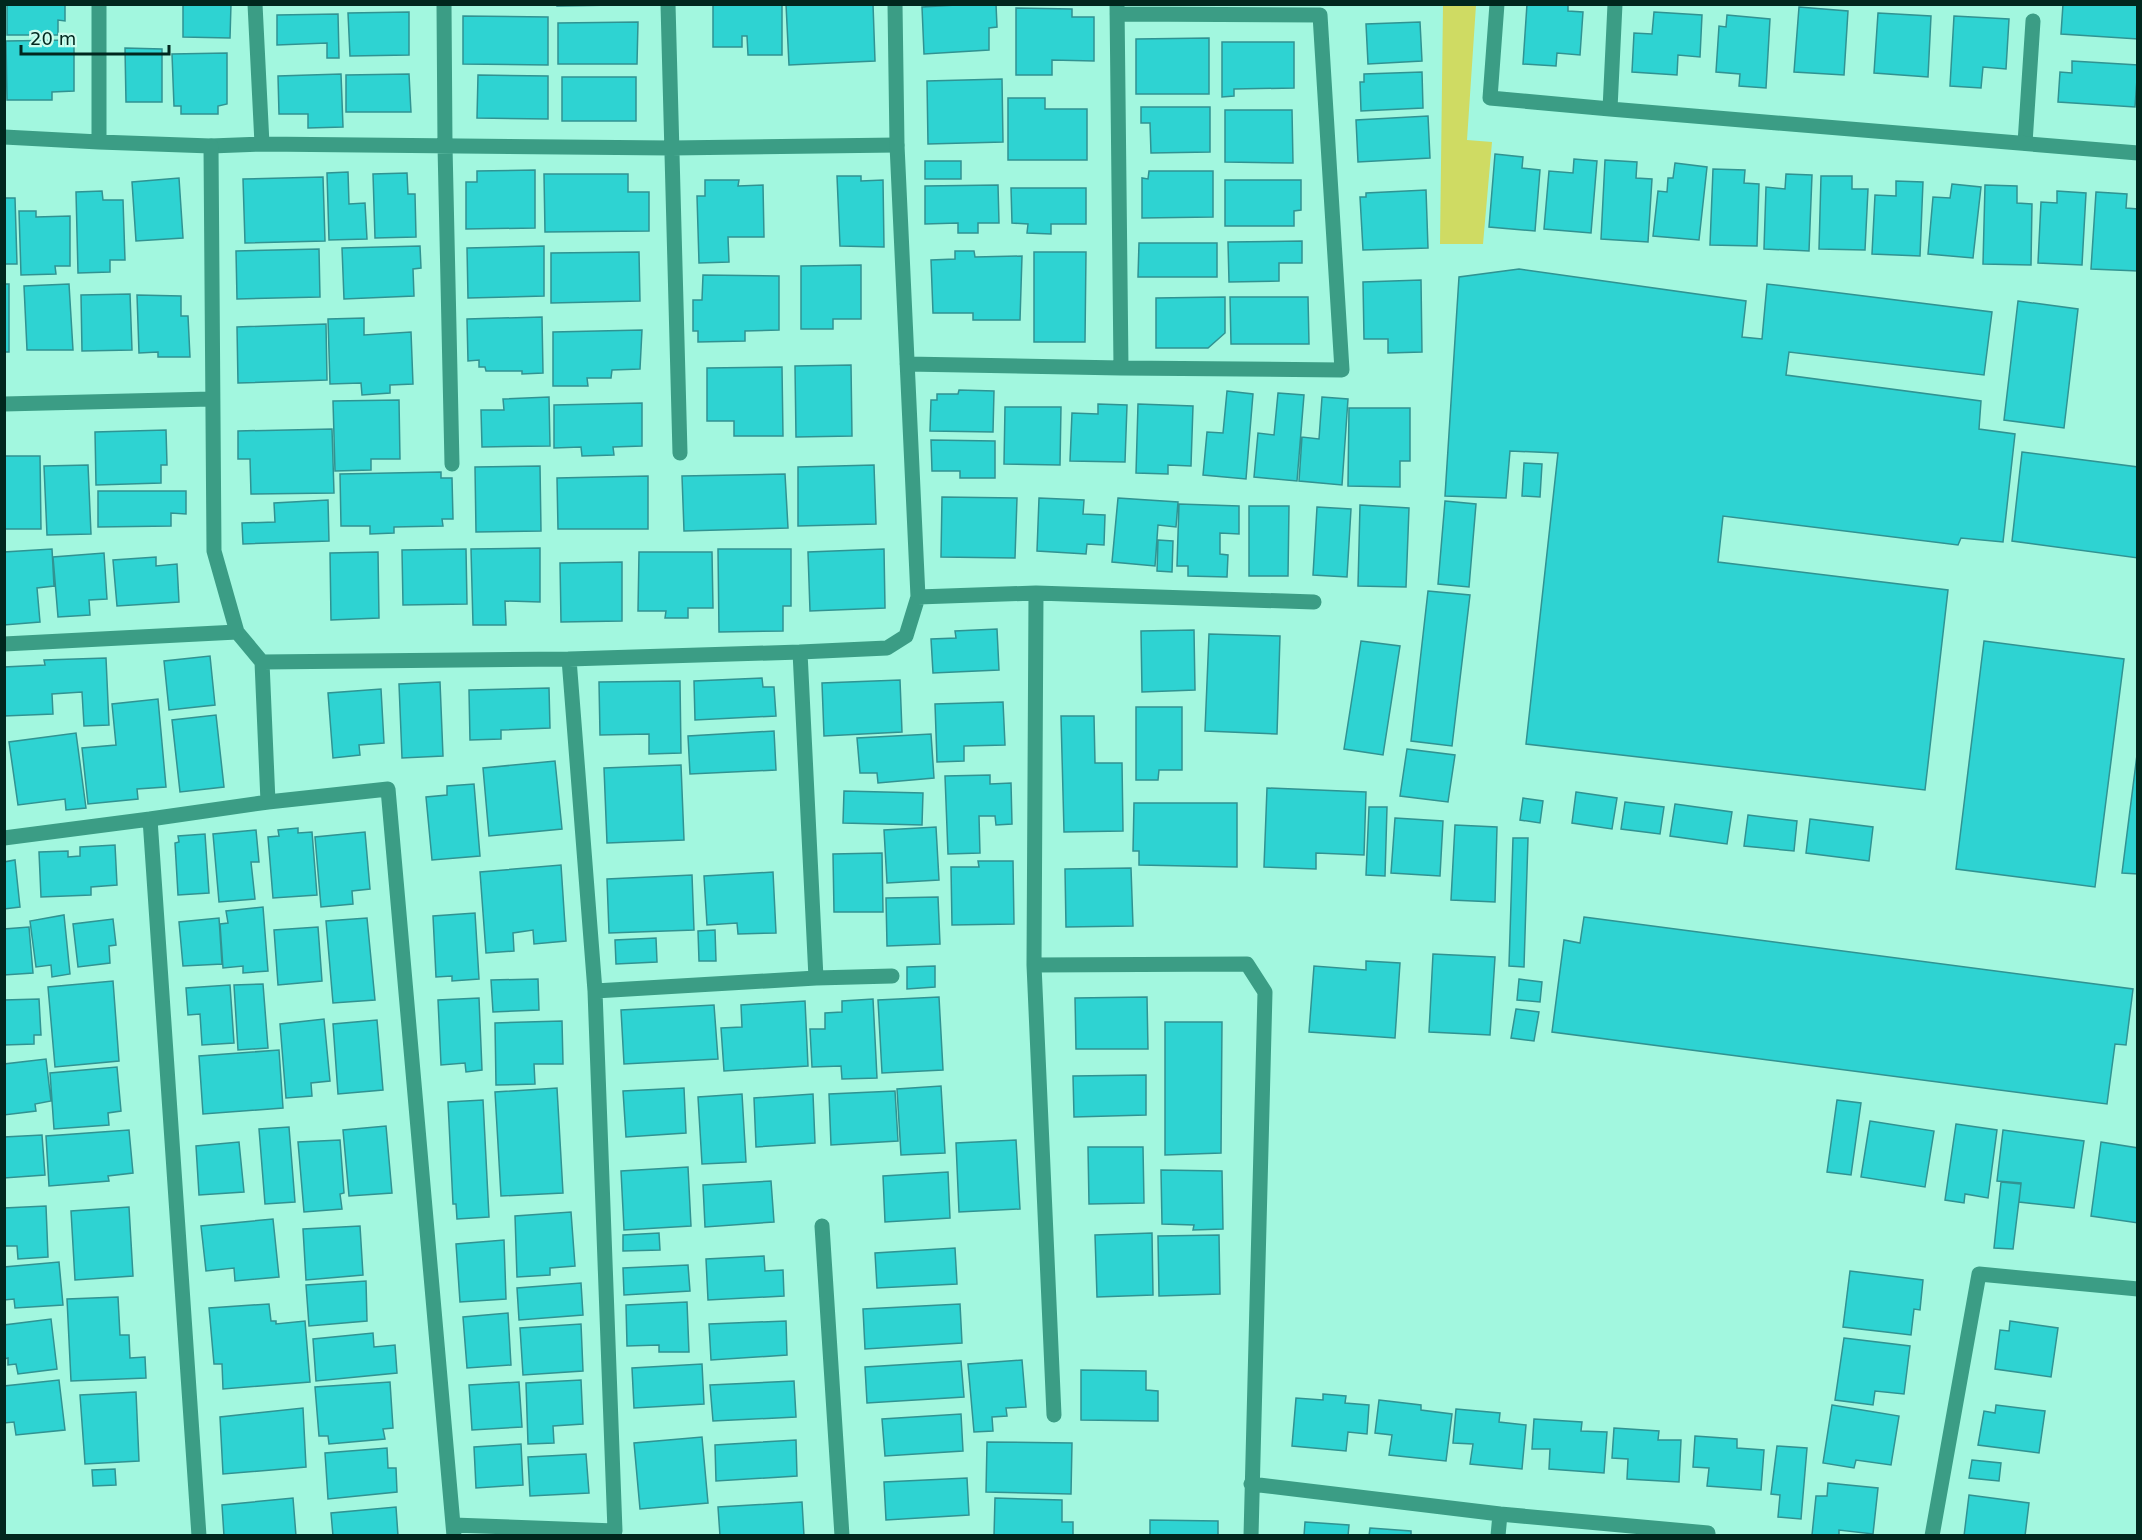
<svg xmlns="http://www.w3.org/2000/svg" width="2142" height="1540" viewBox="0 0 2142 1540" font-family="'DejaVu Sans',sans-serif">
<rect width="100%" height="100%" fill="#a2f7df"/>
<path fill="#cfdb63" d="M1443,5H1476L1467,140L1492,142L1483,244H1440Z"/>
<path fill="#2ed3d2" stroke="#309392" stroke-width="1.5" d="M7,4H65V21L58,20V35H7Z
M183,4H231L230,38L183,37Z
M557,4H616V5L557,6Z
M713,4H782V55H748L747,36H742V47H713Z
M786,4H873L875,61L789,65Z
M974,4H996L997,27L989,28V50L924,54L922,7Z
M1527,4H1568V11L1583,12L1580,55L1557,53L1556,66L1523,64Z
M2063,4H2138V39L2061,34Z
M1799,7L1848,11L1844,75L1794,72Z
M1016,8L1072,9V17H1094V61L1052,60V75H1016Z
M409,12V55L350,56L348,13Z
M1654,12L1702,15L1700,57L1678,55L1677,75L1632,72L1634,33L1652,34Z
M1878,13L1931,16L1928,77L1874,73Z
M338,14L339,58H327V43L277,45V15Z
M1727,15L1770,19L1766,88L1739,86L1740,74L1716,72L1719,26L1726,27Z
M463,16L548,17V65L463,64Z
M1954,16L2009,19L2006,69L1983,67L1981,88L1950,86Z
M638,22L637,64H558V23Z
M1420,22L1422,61L1368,64L1366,24Z
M1209,38V94H1136V39Z
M74,40V91L52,92V100H7L6,41Z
M1222,42H1294V88L1234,89V96L1222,97Z
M125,48L162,49V102H126Z
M227,53V104L218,106V114H181V106H174L172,54Z
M2072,61L2138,65L2135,107L2058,102L2060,72L2072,73Z
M1422,72L1423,108L1361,111L1360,82H1364V74Z
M341,74L343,127L308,128V114H279L278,76Z
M409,74L411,112H346V75Z
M478,75L548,76V119L477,118Z
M562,77H636V121H562Z
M1002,79L1003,142L928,144L927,81Z
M1008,98H1045V109H1087V160H1008Z
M1141,107H1210V152L1151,153L1150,123H1141Z
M1225,110H1292L1293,163L1225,162Z
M1428,116L1430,158L1358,162L1356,120Z
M1495,154L1523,157L1522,168L1540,170L1535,231L1489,227Z
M1574,159L1597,161L1591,233L1544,229L1549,171L1573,173Z
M1605,160L1637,162L1636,178L1652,179L1648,242L1601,239Z
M925,161H961V179H925Z
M1675,163L1707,167L1699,240L1653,236L1658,191L1667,192L1668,178H1673Z
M1713,169L1745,170L1744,183L1759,184L1757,246L1710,245Z
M535,170V228L466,229V182H477V171Z
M1149,171H1213V217L1142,218V178L1148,179Z
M348,172L349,204L365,203L367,239L329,240L327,173Z
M407,173L408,194H415L416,237L375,238L373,174Z
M544,174H628V192H649V231L545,232Z
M1786,174L1812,175L1809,251L1764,249L1766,187L1785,189Z
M837,176H861V181L883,180L884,247L840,246Z
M1821,176H1852V189H1868L1865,250L1819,249Z
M323,177L325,241L245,243L243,179Z
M179,178L183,238L136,241L132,182Z
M705,180H739L738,186L763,185L764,237H728L729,262L699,263L697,196H705Z
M1225,180H1301V210L1294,211V226H1225Z
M1896,181L1923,182L1920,256L1872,254L1875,195L1896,196Z
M1952,184L1981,187L1973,258L1928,254L1933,197L1950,198Z
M998,185L999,223H978V233H958V223L925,224V186Z
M1985,185L2017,186V203L2032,204L2031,265L1983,264Z
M1011,188H1086V224H1051V234L1027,233L1028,224L1012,223Z
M1426,190L1428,248L1363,250L1360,197H1366V193Z
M102,191L103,200H123L125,260H110V272L78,273L76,192Z
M2057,191L2086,193L2082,265L2038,263L2041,202L2057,203Z
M2096,192L2127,194L2126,208L2138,209V271L2091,269Z
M4,198H15L17,264H4Z
M19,211H36V217L70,216V266H55L56,274L21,275Z
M1302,241V263H1279V281L1229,282L1228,242Z
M1139,243H1217V277H1138Z
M420,246L421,268L413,269L414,296L344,299L342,248Z
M544,246V296L468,298L467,248Z
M319,249L320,297L237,299L236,251Z
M955,251H974L975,257L1022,256L1020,320H973V313H933L931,260L955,259Z
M639,252L640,301L551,303V253Z
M1034,252H1086L1085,342H1034Z
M861,265V319H833V329H801V266Z
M1519,269L1746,301L1742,337L1762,339L1767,284L1992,312L1984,375L1789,352L1786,375L1981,401L1979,429L2015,434L2003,542L1961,538L1958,545L1723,516L1718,562L1948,590L1925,790L1526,744L1558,453L1510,451L1506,498L1445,496L1459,277Z
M703,275L779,276V330L745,331V341L698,342V331H693V300H702Z
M1421,280L1422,352L1388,353V339H1364L1363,282Z
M4,284H9V352H4Z
M69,284L73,350H27L24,286Z
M130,294L132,350L82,351L81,295Z
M137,295L181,296V316H188L190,357H158V352L139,353Z
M1225,297V333L1208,348H1156V298Z
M1230,297H1308L1309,344H1231Z
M2018,301L2078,309L2064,428L2004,420Z
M542,317L543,373L522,374V371H486L485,367H479V360L468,361L467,319Z
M364,318V335L411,332L413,384L390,385V393L362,395L361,383L330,384L328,319Z
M326,324L327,380L238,383L237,327Z
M642,330L640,369L612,370L611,378H587L588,386H553V332Z
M851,365L852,436L796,437L795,366Z
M782,367L783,436H734V421H707V368Z
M959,390L994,391L993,432L930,431L931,400H937V394H958Z
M1227,391L1253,394L1246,479L1203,475L1207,432L1223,433Z
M1278,393L1304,395L1297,481L1254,477L1258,433L1274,435Z
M549,397L550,446L482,447L481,410H504L503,399Z
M1322,397L1348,399L1342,485L1299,481L1302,437L1319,439Z
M399,400L400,459H371V470L335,471L333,401Z
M642,403V446L613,447L614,455L582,456L581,447L554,448V405Z
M1098,404L1127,405L1125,462L1070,461L1072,413L1098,414Z
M1138,404L1193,406L1191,466L1168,465V474L1136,473Z
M1005,407H1061L1060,465L1004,464Z
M1349,408H1410V461H1400V487L1348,486Z
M332,429L334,493L251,494L250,459H238V431Z
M166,430L167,465H161V483L96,485L95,432Z
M931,440L995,441V478H960V471H932Z
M2022,452L2138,467V558L2012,541Z
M4,456H40L41,529H4Z
M1524,463L1542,464L1540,497L1522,496Z
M88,465L91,534L47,535L44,466Z
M874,465L876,524L798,526V467Z
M540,466L541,531L476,532L475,467Z
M441,472V478H452L453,519H442L443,526L394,527V533L370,534V526H341L340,474Z
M785,474L788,528L684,531L682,476Z
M648,476V529H558L557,478Z
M98,491H186V514L171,513V526L98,527Z
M942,497L1017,498L1015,558L941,557Z
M1039,498L1084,500L1083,514L1105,515L1104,545L1087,544L1086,554L1037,551Z
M1118,498L1178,502L1176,527L1158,525L1155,566L1112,562Z
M328,500L329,541L243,544L242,523L275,522L274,503Z
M1445,501L1476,504L1469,587L1438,584Z
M1179,504L1239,506V534L1220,533V554L1228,555L1227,577L1188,576V566H1177Z
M1360,505L1409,508L1406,587L1358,586Z
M1249,506H1289L1288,576H1249Z
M1317,507L1351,509L1347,577L1313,575Z
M1158,540L1173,541L1172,572L1157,571Z
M540,548V602L505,601L506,625H473L471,549Z
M52,549L54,586L37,588L40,622L4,625V552Z
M466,549L467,604L403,605L402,550Z
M718,549H791V606H783V631L719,632Z
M884,549L885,608L810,611L808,552Z
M378,552L379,618L331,620L330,553Z
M639,552H712L713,608H688V618H665L666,611H638Z
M104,553L107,599L89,600L90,615L58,617L53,557Z
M156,557V566L177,564L179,602L117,606L113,560Z
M622,562V621L561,622L560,563Z
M1428,591L1470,595L1452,746L1411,741Z
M997,629L999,670L933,673L931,639L956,638L955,631Z
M1194,630L1195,690L1142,692L1141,631Z
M1209,634L1280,636L1277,734L1205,731Z
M1361,641L1400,646L1383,755L1344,749Z
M1984,641L2124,659L2095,887L1956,869Z
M210,656L215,705L169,710L164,661Z
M106,658L109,725L84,726L82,692L52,694L53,714L4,716V667L45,665L44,660Z
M762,678L763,687H774L776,716L695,720L694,681Z
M900,680L902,732L824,736L822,683Z
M680,681L681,753L649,754V734L600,735L599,682Z
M440,682L443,756L402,758L399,684Z
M549,688L550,728L501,730V739L470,740L469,690Z
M381,689L384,743L359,745L360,755L333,758L328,693Z
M158,699L166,787L137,789L138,799L88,804L82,748L116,745L112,704Z
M1003,702L1005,745L964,746V761L937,762L935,704Z
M1136,707H1182V770H1159L1158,780H1136Z
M216,715L224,787L180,792L172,720Z
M1061,716H1094L1095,763H1122L1123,831L1064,832Z
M774,731L776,770L690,774L688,736Z
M76,733L86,808L66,810L65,799L18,805L9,742Z
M931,734L934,778L878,783L877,773H860L857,738Z
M2138,747V874L2122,873Z
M1407,749L1455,755L1448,802L1400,796Z
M555,761L562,829L489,836L483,768Z
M681,765L684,840L607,843L604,768Z
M990,775V784L1011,783L1012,824L996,825L995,816H979L980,853L948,854L945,776Z
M474,784L480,856L432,860L426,797L447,795V786Z
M1267,788L1366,792L1364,855L1316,853V869L1264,867Z
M844,791L923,793L922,825L843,823Z
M1576,792L1617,798L1612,829L1572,823Z
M1523,798L1543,801L1540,823L1520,820Z
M1625,802L1664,807L1660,834L1621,829Z
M1134,803H1237V867L1139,865V851H1133Z
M1675,804L1732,812L1727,844L1670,836Z
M1369,807H1387L1385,876L1366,875Z
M1748,815L1797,821L1794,851L1744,846Z
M1395,818L1443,821L1440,876L1391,873Z
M1810,819L1873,827L1869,861L1806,853Z
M1455,825L1497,827L1495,902L1451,900Z
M936,827L939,880L887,883L884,830Z
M298,828V833L312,832L317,895L273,898L268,837L279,836L278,830Z
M256,830L259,862H251L255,899L219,902L213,834Z
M365,832L370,889L352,891L353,904L321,907L315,837Z
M205,834L209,893L178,895L175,843L179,842L178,836Z
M1513,838H1528L1524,967L1509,966Z
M115,845L117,885L91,887V895L41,897L39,852L68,851V857L80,856V847Z
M882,853L883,912H834L833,854Z
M15,860L20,907L4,909V862Z
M978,861H1013L1014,924L952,925L951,867H979Z
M561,865L566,941L534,944L533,930L513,933L514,951L486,953L480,872Z
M1131,868L1133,926L1066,927L1065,869Z
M773,872L776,933L738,934L737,923L707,925L704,876Z
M692,875L694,930L609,933L607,879Z
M938,897L940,944L887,946L886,898Z
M263,907L268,971L243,973V966L223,968L220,924L228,923L226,911Z
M475,913L479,979L452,981V976L436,977L433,916Z
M64,915L70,974L52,977L51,965L36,967L30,921Z
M1584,917L2133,989L2126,1045L2115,1044L2107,1104L1552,1032L1564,940L1580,943Z
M219,918L222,964L183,966L179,922Z
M367,918L375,1000L333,1003L326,921Z
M113,919L116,945L109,946L110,963L78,967L73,924Z
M29,927L33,973L4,975V929Z
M318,927L322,981L278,985L274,930Z
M715,930L716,961H699L698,931Z
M656,938L657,962L616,964L615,940Z
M1433,954L1495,957L1490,1035L1429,1032Z
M1366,961L1400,963L1395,1038L1309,1032L1314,966L1366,970Z
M935,966V987L907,989V967Z
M538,979L539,1010L493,1012L491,980Z
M1519,979L1542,982L1540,1002L1517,1000Z
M113,981L119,1061L55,1067L48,987Z
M263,984L268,1048L238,1050L234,985Z
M230,985L234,1043L202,1045L200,1014L188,1015L186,988Z
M939,997L943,1070L882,1073L878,1000Z
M1147,997L1148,1049H1076L1075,998Z
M479,998L482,1070L466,1072L465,1063L441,1065L438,1000Z
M39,999L41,1035H34V1044L4,1045V1000Z
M873,999L877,1078L842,1079L841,1066L812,1067L810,1029H825V1013L842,1012V1001Z
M805,1001L808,1066L724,1071L721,1028L742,1027L741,1005Z
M714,1005L718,1059L624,1064L621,1010Z
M1516,1009L1539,1012L1534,1041L1511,1038Z
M324,1019L330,1081L311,1083L312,1096L286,1098L280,1024Z
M377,1020L383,1090L338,1094L333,1024Z
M562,1021L563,1064H534L535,1084L496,1085L495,1023Z
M1165,1022H1222L1221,1153L1165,1155Z
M279,1050L283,1108L203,1114L199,1056Z
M46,1059L51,1101L35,1104L36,1111L4,1115V1064Z
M117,1067L121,1111L108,1113L109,1125L54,1129L50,1073Z
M1146,1075V1115L1074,1117L1073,1076Z
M941,1086L945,1153L901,1155L897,1089Z
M557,1088L563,1193L501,1196L495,1092Z
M684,1088L686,1133L626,1137L623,1091Z
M895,1091L898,1141L831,1145L829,1094Z
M742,1094L746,1162L702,1164L698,1097Z
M813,1094L815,1143L756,1147L754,1098Z
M483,1100L489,1217L457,1219L456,1204H453L448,1102Z
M1837,1100L1861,1103L1851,1175L1827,1172Z
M1870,1121L1934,1131L1925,1187L1861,1177Z
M1956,1124L1997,1130L1988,1198L1965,1194L1964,1203L1945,1200Z
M386,1126L392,1193L349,1196L343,1130Z
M289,1127L295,1202L265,1204L259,1129Z
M129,1130L133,1173L108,1176L109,1181L49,1186L46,1136Z
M2003,1130L2084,1141L2074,1208L2019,1202L2021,1183L1997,1181Z
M42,1135L45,1175L4,1178V1137Z
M340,1140L344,1193L340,1194L342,1209L304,1212L298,1142Z
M1016,1140L1020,1209L959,1212L956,1143Z
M239,1142L244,1192L199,1195L196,1146Z
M2101,1142L2138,1148V1223L2091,1216Z
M1088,1147H1143L1144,1203L1089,1204Z
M688,1167L691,1226L624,1230L621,1171Z
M1161,1170L1222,1171L1223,1229L1193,1230L1194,1225L1162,1224Z
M948,1172L950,1218L885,1222L883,1176Z
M771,1181L774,1222L705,1227L703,1185Z
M2001,1182L2021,1184L2013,1249L1994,1248Z
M46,1206L48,1257L18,1259L17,1246H4V1208Z
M129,1207L133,1276L75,1280L71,1211Z
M571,1212L575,1266L550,1268V1275L517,1277L515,1216Z
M273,1219L279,1277L235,1281L234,1268L206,1271L201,1226Z
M360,1226L363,1275L306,1280L303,1229Z
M659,1233L660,1250L623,1251V1235Z
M1152,1233L1153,1295L1097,1297L1095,1235Z
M1219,1235L1220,1294L1159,1296L1158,1236Z
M504,1240L506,1299L460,1302L456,1244Z
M955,1248L957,1284L877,1288L875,1253Z
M764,1256L765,1271L783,1270L784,1296L708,1300L706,1259Z
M59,1262L63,1305L15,1308L14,1299L4,1300V1267Z
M688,1265L690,1291L624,1295L623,1268Z
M1850,1271L1923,1280L1920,1310L1914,1309L1911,1335L1843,1327Z
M366,1281L367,1321L309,1326L306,1285Z
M581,1283L583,1315L519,1320L517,1288Z
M118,1297L120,1335H129L130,1358L145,1357L146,1378L71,1381L67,1299Z
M687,1302L689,1352H659V1345L627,1346L626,1305Z
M269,1304L271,1321H276V1324L305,1321L310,1382L223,1389L222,1364H214L209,1308Z
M960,1304L962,1343L865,1349L863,1309Z
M508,1313L511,1365L467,1368L463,1317Z
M51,1319L57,1369L18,1374L16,1364L8,1365V1358L4,1359V1325Z
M786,1321L787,1355L711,1360L709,1324Z
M2010,1321L2058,1328L2051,1377L1995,1369L2000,1330L2009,1331Z
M581,1324L583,1371L523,1375L520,1328Z
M373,1333L374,1347L395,1345L397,1373L316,1381L313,1339Z
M1844,1338L1910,1346L1904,1394L1875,1391L1873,1405L1835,1400Z
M1022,1360L1026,1407L1006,1408L1007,1416L992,1417L993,1431L974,1432L968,1364Z
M961,1361L964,1397L867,1403L865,1367Z
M702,1364L704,1404L634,1408L632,1368Z
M1081,1370L1146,1371V1390L1158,1391V1421L1081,1420Z
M59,1380L65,1430L16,1435L14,1422L4,1423V1386Z
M581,1380L583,1424L553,1426L554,1443L528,1444L526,1383Z
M794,1381L796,1417L713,1421L710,1385Z
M390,1382L393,1428L383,1429L385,1439L329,1444L328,1436H319L315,1387Z
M519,1382L522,1427L472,1430L469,1385Z
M136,1392L139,1461L85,1464L80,1395Z
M1323,1394L1346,1396L1345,1403L1369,1405L1367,1434L1348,1432L1346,1451L1292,1446L1296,1398L1323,1400Z
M1379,1400L1421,1405V1410L1452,1414L1446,1461L1389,1455L1392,1435L1375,1433Z
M1832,1405L1899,1416L1891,1465L1856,1460L1854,1468L1823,1463Z
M1996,1405L2045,1411L2039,1453L1978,1445L1984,1411L1995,1413Z
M303,1408L306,1467L223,1474L220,1417Z
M1456,1409L1500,1413L1499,1422L1526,1425L1522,1469L1470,1464L1473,1444L1453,1443Z
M961,1414L963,1451L885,1456L882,1419Z
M1534,1419L1582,1422L1581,1431L1607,1432L1604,1473L1549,1469L1550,1449H1532Z
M1614,1428L1659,1431L1658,1440H1681L1679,1482L1627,1479L1628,1459L1612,1458Z
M1695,1436L1737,1439V1448L1764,1450L1761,1490L1707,1486L1709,1468L1693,1467Z
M702,1437L708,1503L640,1509L634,1443Z
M796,1440L797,1476L716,1481L715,1445Z
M987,1442L1072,1443L1071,1494L986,1492Z
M521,1444L523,1485L476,1488L474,1447Z
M1777,1446L1807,1448L1801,1519L1778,1517L1780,1495L1771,1494Z
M387,1448L388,1468H396L397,1492L328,1499L325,1453Z
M586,1454L589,1493L530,1496L528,1457Z
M1972,1460L2001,1463L1999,1481L1969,1478Z
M115,1469L116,1485L93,1486L92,1470Z
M967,1478L969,1515L886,1520L884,1482Z
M1828,1483L1878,1488L1873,1534L1839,1530V1536L1812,1535L1816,1496H1827Z
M1969,1495L2029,1503L2025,1536H1964Z
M293,1498L296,1536H224L222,1505Z
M995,1498L1062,1500V1522H1073V1536H994Z
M802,1502L804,1536H720L718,1507Z
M396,1507L398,1536H333L331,1513Z
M1150,1520L1218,1521V1536H1150Z
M1305,1522L1349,1525L1348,1536H1304Z
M1370,1528L1411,1531V1536H1369Z"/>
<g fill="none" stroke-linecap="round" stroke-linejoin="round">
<path stroke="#3b9d85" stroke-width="15" d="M255,4L262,144
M444,4L445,146L452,464
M668,4L680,453
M2025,143L2033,21
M211,146L262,144L671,148L897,145"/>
<path stroke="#3b9d85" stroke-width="15" d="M1117,4L1121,368L1342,370L1320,15L1117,14
M1497,4L1490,98L1610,109
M1615,4L1610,109L2138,153
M4,137L99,142L211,146L214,551L237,632
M99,142V4
M907,364L1121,368
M4,404L211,399
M1036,593L1034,965L1054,1415
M918,597L1036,593L1314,602
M4,644L237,632L262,662L569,659L800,652L887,648L906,636L918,597L897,145L895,4
M268,802L388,789L454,1536
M4,838L150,819
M1034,965L1247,964L1265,992L1251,1536
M816,978L892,976
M595,991L816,978L800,652
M822,1226L842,1536
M1251,1484L1500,1514
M453,1525L615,1531L595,991L569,659
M199,1536L150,819L268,802L262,662
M1498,1536L1500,1514L1708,1533V1536
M1932,1536L1979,1274L2138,1289"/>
</g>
<rect width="2142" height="1540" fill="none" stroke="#01271e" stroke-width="12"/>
<path d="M21 45v9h148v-9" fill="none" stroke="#01271e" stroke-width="3"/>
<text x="30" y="45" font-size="18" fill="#01271e" stroke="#ccfdee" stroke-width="4.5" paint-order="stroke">20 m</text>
</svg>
